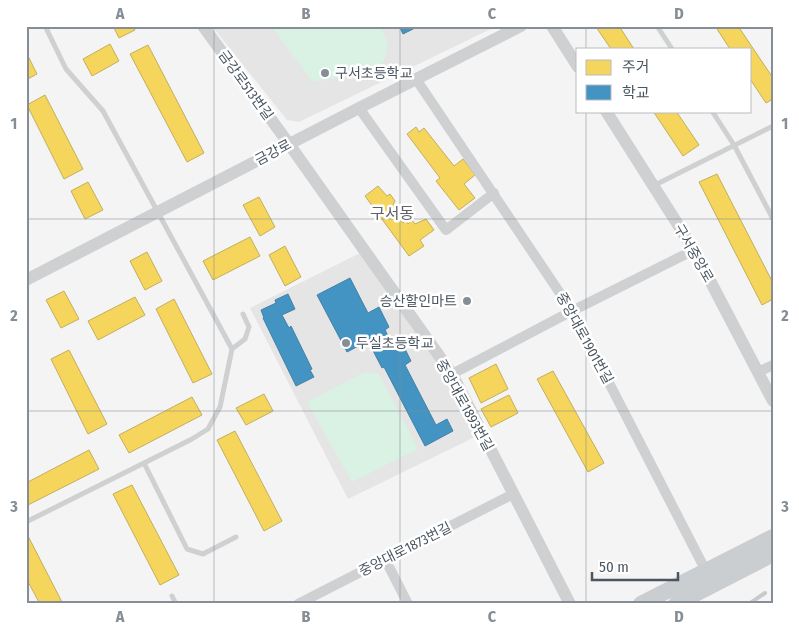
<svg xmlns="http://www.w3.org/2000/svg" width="799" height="630" viewBox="0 0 799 630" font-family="'Fira Sans Condensed','Noto Sans KR',sans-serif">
<rect width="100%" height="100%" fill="#f4f4f4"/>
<path fill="#e6e5e6" d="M212,26H497L299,122L287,120Z
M360,253L449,379L475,437L348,499L250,308Z"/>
<path fill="#d9f2e3" d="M271,26H380L388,43L384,62L362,73L313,82Z
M365,372L379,374L418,449L352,482L307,402Z"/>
<path fill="#f6d55c" stroke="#c2af5e" d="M113,26H133L135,30L119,38Z
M619,26L634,49H611L596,27Z
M715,26H738L773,78V99L766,103L750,79V49H730Z
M110,44L119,61L92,76L83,59Z
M148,45L204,153L187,162L130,54Z
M26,52L37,74L26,80Z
M45,95L83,169L64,179L27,105Z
M653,111H676L699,145L683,156Z
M416,127L419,132L424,128L454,166L463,159L475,175L464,184L475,198L459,210L436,181L440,178L407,134Z
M717,174L773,283V299L762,305L699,182Z
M88,182L103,210L85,219L71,191Z
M378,186L387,196L390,194L395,201L393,205L397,210L395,213L403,223L406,220L408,224L412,220L415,224L426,219L434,230L420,240L424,246L409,256L365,196Z
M259,197L275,227L260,236L243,205Z
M250,237L260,256L213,280L203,261Z
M285,246L301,277L285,286L269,255Z
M147,252L162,281L145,290L130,261Z
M64,291L79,319L61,328L46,300Z
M135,297L145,315L98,340L88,321Z
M174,299L212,374L193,383L156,309Z
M69,350L107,424L88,434L51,359Z
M496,364L508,389L481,403L469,378Z
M553,371L604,463L588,472L537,379Z
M264,394L273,411L246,425L236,408Z
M509,395L518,413L491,427L481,409Z
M192,397L202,415L129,453L119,435Z
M235,431L282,521L264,531L217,440Z
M89,450L99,469L26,506V483Z
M132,485L179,575L160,585L113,494Z
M28,536L63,604H40L26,578V537Z"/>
<path fill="#4393c3" stroke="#4581a6" d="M399,26H419L403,34Z
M350,278L368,313L379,307L389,327L385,330L396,351L404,347L411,361L405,365L436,425L447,419L453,431L425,446L384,367L382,368L368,341L347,352L317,295Z
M288,294L295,309L282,315L289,328L291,326L312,369L310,370L314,377L296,386L263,318H264L261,310L276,303L275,300Z"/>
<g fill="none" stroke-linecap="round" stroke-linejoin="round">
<path stroke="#ced0d2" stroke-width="5" d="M45,26L66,69L103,111L232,349L245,339L249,327L243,314
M657,26L672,49
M712,111L734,145L773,219
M653,186L773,126
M144,463L187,549L203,554L236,537
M26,522L192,439L208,429L220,407L232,349
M172,596L176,604"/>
<path stroke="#ced0d2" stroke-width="10" d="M416,79L572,311L708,575
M359,108L446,230L494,193
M758,372L773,365
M452,374L572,311L694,250
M385,559L408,604
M298,604L513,494"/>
<path stroke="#ced0d2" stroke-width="12" d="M203,26L289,144L452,374L570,604
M552,26L578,67
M606,111L694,250L773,401
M26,280L359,108L521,26"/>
<path stroke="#caced1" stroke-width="16" d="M641,604L773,537
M676,604L773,554"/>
<path stroke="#c9cacc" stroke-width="4" d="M749,604L765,593"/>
</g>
<path fill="none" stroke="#868d94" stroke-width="1" stroke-opacity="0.55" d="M214,26V604M400,26V604M586,26V49M586,111V604M26,219H773M26,411H773"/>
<g fill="#868d94" stroke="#fff" stroke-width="2">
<circle cx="325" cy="73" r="5"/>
<circle cx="467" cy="301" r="5"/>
<circle cx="346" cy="343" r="5"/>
</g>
<g text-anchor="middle" stroke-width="5" stroke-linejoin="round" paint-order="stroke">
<g font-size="14" fill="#4a5661" stroke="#fff" text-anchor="start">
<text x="335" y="78">구서초등학교</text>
<text x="457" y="306" text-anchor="end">승산할인마트</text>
<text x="356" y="348">두실초등학교</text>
</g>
<g font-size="14" fill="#4a5661" stroke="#fff">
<text transform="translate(246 85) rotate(54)" y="5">금강로513번길</text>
<text transform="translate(273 152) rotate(-28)" y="5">금강로</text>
<text transform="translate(694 253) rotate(60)" y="5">구서중앙로</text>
<text transform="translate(585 338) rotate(61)" y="5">중앙대로1901번길</text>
<text transform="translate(465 405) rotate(61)" y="5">중앙대로1893번길</text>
<text transform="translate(405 549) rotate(-27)" y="5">중앙대로1873번길</text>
</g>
<g font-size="16" fill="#5f6368" stroke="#fff">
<text x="392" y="219">구서동</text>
</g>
</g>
<rect width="799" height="630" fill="none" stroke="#ffffff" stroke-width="55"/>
<rect x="576" y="48" width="175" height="65" fill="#ffffff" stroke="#b7bbc0"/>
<rect x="586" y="60" width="25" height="15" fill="#f6d55c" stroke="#b7bbc0"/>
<text x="622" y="72" font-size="15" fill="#4a5661">주거</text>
<rect x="586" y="85" width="25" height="15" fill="#4393c3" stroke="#b7bbc0"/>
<text x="622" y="98" font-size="15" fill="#4a5661">학교</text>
<path d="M592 572v8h86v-8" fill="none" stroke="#4a5661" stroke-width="2.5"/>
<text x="599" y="572" font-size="15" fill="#4a5661" stroke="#ffffff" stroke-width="4" paint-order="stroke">50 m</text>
<rect x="28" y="28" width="744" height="574" fill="none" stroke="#868d94" stroke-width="2"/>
<g font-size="16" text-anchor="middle" font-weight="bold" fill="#868d94">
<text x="120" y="19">A</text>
<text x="306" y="19">B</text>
<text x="492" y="19">C</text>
<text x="679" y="19">D</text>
<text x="14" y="129">1</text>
<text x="785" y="129">1</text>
<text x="14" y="321">2</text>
<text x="785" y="321">2</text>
<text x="14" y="512">3</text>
<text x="785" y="512">3</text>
<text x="120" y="622">A</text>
<text x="306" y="622">B</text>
<text x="492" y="622">C</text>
<text x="679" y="622">D</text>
</g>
</svg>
